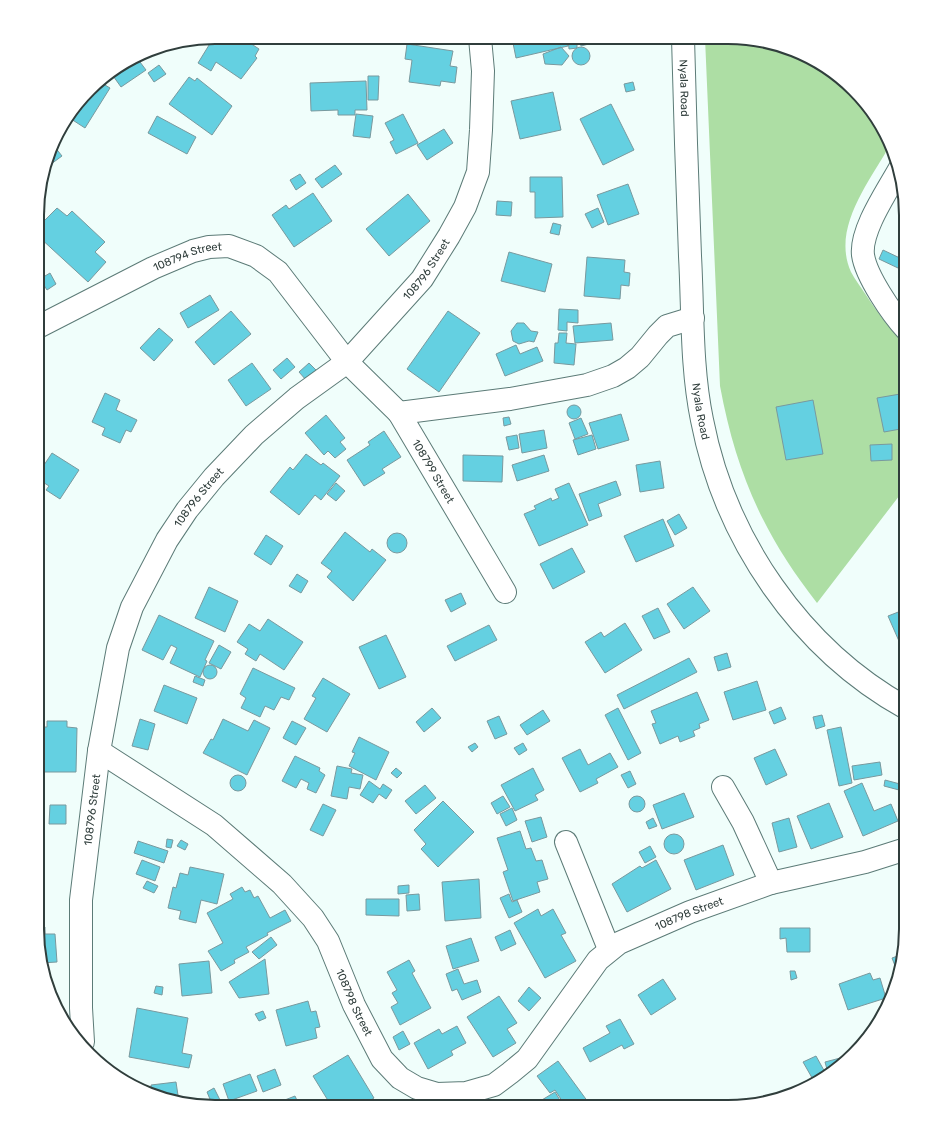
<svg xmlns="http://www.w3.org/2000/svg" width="943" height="1144" viewBox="0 0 943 1144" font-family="Rubik,sans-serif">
<rect width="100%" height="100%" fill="#f0fefb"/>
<path fill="#addea4" d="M705,38L751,39L827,67L882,126L890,145C870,181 831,228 851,272C855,280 861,287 866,295C878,313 890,330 906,345V487L817,603C763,534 736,472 720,386Z"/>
<path fill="#64d0e1" stroke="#79999e" d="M214,37H241L259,49L255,56L257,58L241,79L216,62L211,71L198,63Z
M308,37H340V39L327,37V43L308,41Z
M512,38H566L568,46L516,58Z
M568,38H577V48L569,49Z
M579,38H612L581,46Z
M407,44L453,51L450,66L457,67L455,83L441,81L440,86L409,82L412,60L405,59Z
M561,47L569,56L562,65L545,64L543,54Z
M572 56a9 9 0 1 1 18 0a9 9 0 1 1-18 0Z
M137,58L146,70L121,87L111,73Z
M159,65L166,74L154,82L148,73Z
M368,76H379L378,100H368Z
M105,77L109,79L105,85L110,88L85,128L68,117L98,81Z
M189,77L195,81L197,78L232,106L212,135L169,104Z
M366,81L367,110H355V115H338V110L311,111L310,83Z
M633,82L635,90L626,92L624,84Z
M553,92L561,130L520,139L511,101Z
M611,104L634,150L603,165L580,119Z
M356,114L373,116L370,138L353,136Z
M403,114L418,143L396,154L390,142L394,140L385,123Z
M157,116L196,137L187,154L148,133Z
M444,129L453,143L427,160L417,145Z
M54,146L62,156L47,167Z
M335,165L342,174L322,188L315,179Z
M300,174L306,183L296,190L290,180Z
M530,177H562L563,217L535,218V192H530Z
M628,184L639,214L608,225L597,195Z
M313,193L332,221L294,247L272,215L286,205L289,209Z
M408,194L430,221L389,256L366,229Z
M497,201L512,202L511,216L496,215Z
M39,205L45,212L39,218Z
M57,208L67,216L72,211L105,242L95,252L106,262L88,282L38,236V227Z
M598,208L604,222L592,228L585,214Z
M553,223L561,225L559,235L550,233Z
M883,250L902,259L898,268L879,259Z
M509,252L552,264L545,292L501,281Z
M587,257L625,260L624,272L630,273L629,286L621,285L620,299L584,296Z
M50,273L56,284L47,290L40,279Z
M210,295L219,310L188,328L180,313Z
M559,309L578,310V323L567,322V331L558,330Z
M231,311L251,334L214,365L195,342Z
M448,311L480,333L439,392L407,369Z
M517,323H524L531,331L538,332L534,342L529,341L519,344L513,341L511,331Z
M611,323L613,340L575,343L573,326Z
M159,328L173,340L154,361L140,348Z
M559,333H567L566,343L576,344L574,365L554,363L555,343H558Z
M516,345L520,354L537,347L543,361L505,376L496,354Z
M287,358L295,367L281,379L273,370Z
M252,363L271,389L246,406L228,380Z
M309,363L317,371L306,380L299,372Z
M105,393L120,400L116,410L137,420L131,432L126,430L120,443L102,435L105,428L92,422Z
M906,393V428L884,432L877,398Z
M813,400L823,454L786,460L776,407Z
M567 412a7 7 0 1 1 14 0a7 7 0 1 1-14 0Z
M621,414L629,440L598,449L589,423Z
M326,415L345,438L340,442L346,449L335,458L328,451L324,455L305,433Z
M509,417L511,424L504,426L503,418Z
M581,418L588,434L575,439L569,423Z
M544,430L547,448L522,453L519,434Z
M384,431L401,457L382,469L385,473L364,486L347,460L370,445L368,442Z
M517,435L519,448L509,450L506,437Z
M592,435L596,449L578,455L573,440Z
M892,444V460L871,461L870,445Z
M38,451L44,455L38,466Z
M52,453L79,470L60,499L46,490L49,486L38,479V474Z
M306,454L321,465L323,463L340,476L321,500L315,495L299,515L270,492L290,467L293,470Z
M463,455L503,456L502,482L463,481Z
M544,455L549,471L517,481L512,465Z
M660,461L664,488L640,492L636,465Z
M616,481L621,495L598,504L602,516L589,521L579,494Z
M336,483L345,491L336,501L327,494Z
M569,483L588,525L539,546L524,514L536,509L534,506L551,498L552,501L559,498L555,489Z
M679,514L687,528L675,535L667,521Z
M663,519L674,546L636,562L624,536Z
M345,532L370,552L372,549L386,560L353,601L327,577L332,571L321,563Z
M387 543a10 10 0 1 1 20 0a10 10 0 1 1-20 0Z
M266,535L283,546L271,565L254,554Z
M572,548L585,572L553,589L540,564Z
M297,574L308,581L301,593L289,586Z
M209,587L238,601L225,632L195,618Z
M693,587L710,611L684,629L667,604Z
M461,593L466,604L451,612L445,600Z
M658,608L670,632L654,639L642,616Z
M906,609V647L902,648L888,616Z
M159,615L214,641L205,660L207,661L200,677L170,663L177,648L171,645L163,660L142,650Z
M268,619L303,642L284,670L260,654L256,661L245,654L248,649L237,642L249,624L260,631Z
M625,623L642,650L605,673L585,642L601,632L604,637Z
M489,625L497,640L455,661L447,646Z
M386,635L406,677L379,689L359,647Z
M219,645L231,652L221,669L209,663Z
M727,653L731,667L718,671L714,657Z
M689,658L697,672L624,709L617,695Z
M203 672a7 7 0 1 1 14 0a7 7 0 1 1-14 0Z
M253,668L295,688L289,700L281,697L274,710L265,706L260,717L241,708L246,698L240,694Z
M195,676L205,680L203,686L193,682Z
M323,678L350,694L327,732L304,719L316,698L312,696Z
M757,681L766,710L733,720L724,692Z
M164,685L197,698L187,724L154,711Z
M697,692L709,720L699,724L700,728L693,731L695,736L680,742L678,736L660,744L652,724L656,723L651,711Z
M781,707L786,719L774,724L769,712Z
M432,708L441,718L424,732L416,722Z
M618,708L641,753L628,760L605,715Z
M543,710L550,721L527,735L520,725Z
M822,715L825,726L816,729L813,717Z
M499,716L507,734L495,739L487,721Z
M140,719L155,724L148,750L132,746Z
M223,719L248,731L254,720L270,728L247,775L203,753L211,739L213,740Z
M47,721H67V727L77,728L76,772H37V727H47Z
M292,721L306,728L296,745L283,738Z
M841,727L852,783L839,786L827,730Z
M359,737L389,752L376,780L349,766L355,753L352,752Z
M475,743L478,747L472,752L468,747Z
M523,743L527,750L519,755L514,748Z
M580,749L588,765L610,753L618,767L596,779L598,783L580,792L562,758Z
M775,749L787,775L766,785L754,758Z
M295,756L320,768L319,771L325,775L316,793L307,789L309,783L301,779L296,788L282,781Z
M880,762L882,775L854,780L852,766Z
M337,766L352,769L351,773L363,775L360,789L349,787L347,799L331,796Z
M396,768L402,773L397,778L391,773Z
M533,768L544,790L535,795L538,800L515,811L501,785Z
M630,771L636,784L628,788L621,775Z
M230 783a8 8 0 1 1 16 0a8 8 0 1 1-16 0Z
M885,780L900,784L899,790L884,786Z
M369,781L380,789L383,784L392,790L386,799L379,794L373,803L360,795Z
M862,783L874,811L891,804L898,821L863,836L844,791Z
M425,785L436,798L416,814L405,801Z
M684,793L694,817L662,829L653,805Z
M503,796L510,807L497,814L491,803Z
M629 804a8 8 0 1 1 16 0a8 8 0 1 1-16 0Z
M443,801L474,832L438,867L421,849L426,844L414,830Z
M829,803L843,837L811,849L797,816Z
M323,804L336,810L323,836L310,830Z
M50,805H66V824H49Z
M512,808L517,820L506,826L500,814Z
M541,817L547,837L532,842L525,821Z
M653,818L657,826L649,829L646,822Z
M789,818L797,847L779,852L772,823Z
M520,831L526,849L531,848L536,861L542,860L548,879L537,882L540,892L513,901L503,872L508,870L497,838Z
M664 844a10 10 0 1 1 20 0a10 10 0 1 1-20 0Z
M167,839L173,840L171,848L166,847Z
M181,840L188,844L185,850L177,846Z
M138,841L168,851L164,863L134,853Z
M723,845L734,875L696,890L684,860Z
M650,846L656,857L645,863L639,852Z
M142,860L160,867L155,881L136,874Z
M656,860L671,889L627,912L612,884L640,866L642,868Z
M190,867L224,874L217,904L201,900L196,923L179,919L181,911L168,908L173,887L176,888L180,873L188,875Z
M479,879L481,918L445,921L442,882Z
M147,881L158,886L154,893L143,888Z
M409,885V893L398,894V886Z
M242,887L245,892L250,890L254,898L258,896L270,918L285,910L291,921L267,933L268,935L246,947L249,952L234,960L235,963L221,971L208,951L223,943L207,913L233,899L230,894Z
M419,894L420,910L407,911L406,895Z
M509,894L512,902L517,900L522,912L509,918L500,898Z
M366,899H399V916L366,915Z
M538,909L541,916L553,909L566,933L561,935L576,961L545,978L514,923Z
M37,927H45V934H55L57,962L41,963Z
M780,928H810V952H787L786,938L780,939Z
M510,930L516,944L501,951L495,937Z
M271,937L277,945L259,959L252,952Z
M471,938L479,961L453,969L446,946Z
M903,954L899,976L892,958Z
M265,959L269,994L239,998L229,982Z
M409,960L415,971L412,973L431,1008L400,1025L391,1007L398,1003L392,993L397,990L387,972Z
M209,961L212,993L182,996L179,964Z
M458,969L464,984L477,980L481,992L462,1000L457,989L452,991L446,974Z
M790,971H795L797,978L791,980Z
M870,973L873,980L880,978L886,998L848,1010L839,984Z
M663,979L676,999L651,1015L638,995Z
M156,986L163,987L162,995L154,993Z
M529,987L541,998L529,1011L518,1001Z
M499,996L517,1023L507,1029L516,1043L493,1057L467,1017Z
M308,1001L311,1012L316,1011L320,1027L315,1028L317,1038L286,1046L276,1010Z
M137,1008L188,1018L182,1053L192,1055L189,1068L129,1057Z
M263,1011L266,1018L259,1021L255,1014Z
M620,1019L634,1044L624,1049L622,1045L590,1062L583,1048L610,1033L606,1026Z
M457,1026L466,1043L451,1051L453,1055L428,1069L414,1043L439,1029L442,1034Z
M403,1031L410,1044L399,1050L393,1037Z
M348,1055L374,1098L359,1107H332L313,1076Z
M816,1056L826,1074L815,1083L803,1062Z
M844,1057L828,1073L825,1062Z
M558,1061L591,1106L590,1107H566L555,1090L550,1093L537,1076Z
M275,1069L281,1085L263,1092L257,1076Z
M250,1074L257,1091L229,1101L223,1084Z
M176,1082L179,1102L152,1095L151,1085Z
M214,1088L220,1100L212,1104L207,1092Z
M555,1092L564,1107H532V1106Z
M295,1096L300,1107H267Z"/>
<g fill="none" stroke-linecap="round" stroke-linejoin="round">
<defs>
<g id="minor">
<path id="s1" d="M683,38C685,111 687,183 690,256C693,310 691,367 702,420C725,539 800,649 906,708"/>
<path d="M900,168C888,190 860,230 863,255C866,276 892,314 906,329"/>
<path id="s2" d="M38,327L153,268L193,251L209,247L229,246L256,256L278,272L347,362L399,413L505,592"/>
<path d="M399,413L510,399L587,385L613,376L627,368L640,357L658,335L667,326L693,318"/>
<path id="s3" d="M99,751L214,825L282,884L313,918L328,941L354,1005L382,1059L400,1078L417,1088L437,1094L466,1093L494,1085L510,1073L527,1059L598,960L619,943L690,912L771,883L865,862L906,849"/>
<path d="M723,787L743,822L771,883"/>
<path d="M566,842L609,949"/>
<path id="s4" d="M83,1042L81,1008V900L99,751L118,648L132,607L167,540L187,510L214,477L254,435L297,398L347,362L422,279L449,236L465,207L478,172L481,130L483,71L480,38"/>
</g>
</defs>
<use href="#minor" stroke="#5c7b77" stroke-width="24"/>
<use href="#minor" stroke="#fff" stroke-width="22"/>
</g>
<g text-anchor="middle" stroke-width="3" stroke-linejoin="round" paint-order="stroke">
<g font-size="11" fill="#303e3c" stroke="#fff">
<text dy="4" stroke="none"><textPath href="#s1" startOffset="50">Nyala Road</textPath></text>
<text dy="4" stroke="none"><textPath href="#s2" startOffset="166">108794 Street</textPath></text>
<text dy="4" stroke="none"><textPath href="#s4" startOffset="893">108796 Street</textPath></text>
<text dy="4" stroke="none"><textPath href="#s1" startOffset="374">Nyala Road</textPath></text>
<text dy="4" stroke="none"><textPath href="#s2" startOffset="519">108799 Street</textPath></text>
<text dy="4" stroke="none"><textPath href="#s4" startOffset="569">108796 Street</textPath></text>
<text dy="4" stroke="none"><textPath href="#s4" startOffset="233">108796 Street</textPath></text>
<text dy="4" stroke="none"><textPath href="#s3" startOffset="822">108798 Street</textPath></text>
<text dy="4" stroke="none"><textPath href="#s3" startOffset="367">108798 Street</textPath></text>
</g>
</g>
<path d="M0 0H943V1144H0ZM215 44H728A171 171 0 0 1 899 215V929A171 171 0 0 1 728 1100H215A171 171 0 0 1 44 929V215A171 171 0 0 1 215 44Z" fill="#fff" fill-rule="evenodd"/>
<path fill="none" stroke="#303e3c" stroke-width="2" d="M215 44H728A171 171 0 0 1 899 215V929A171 171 0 0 1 728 1100H215A171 171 0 0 1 44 929V215A171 171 0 0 1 215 44Z"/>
</svg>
